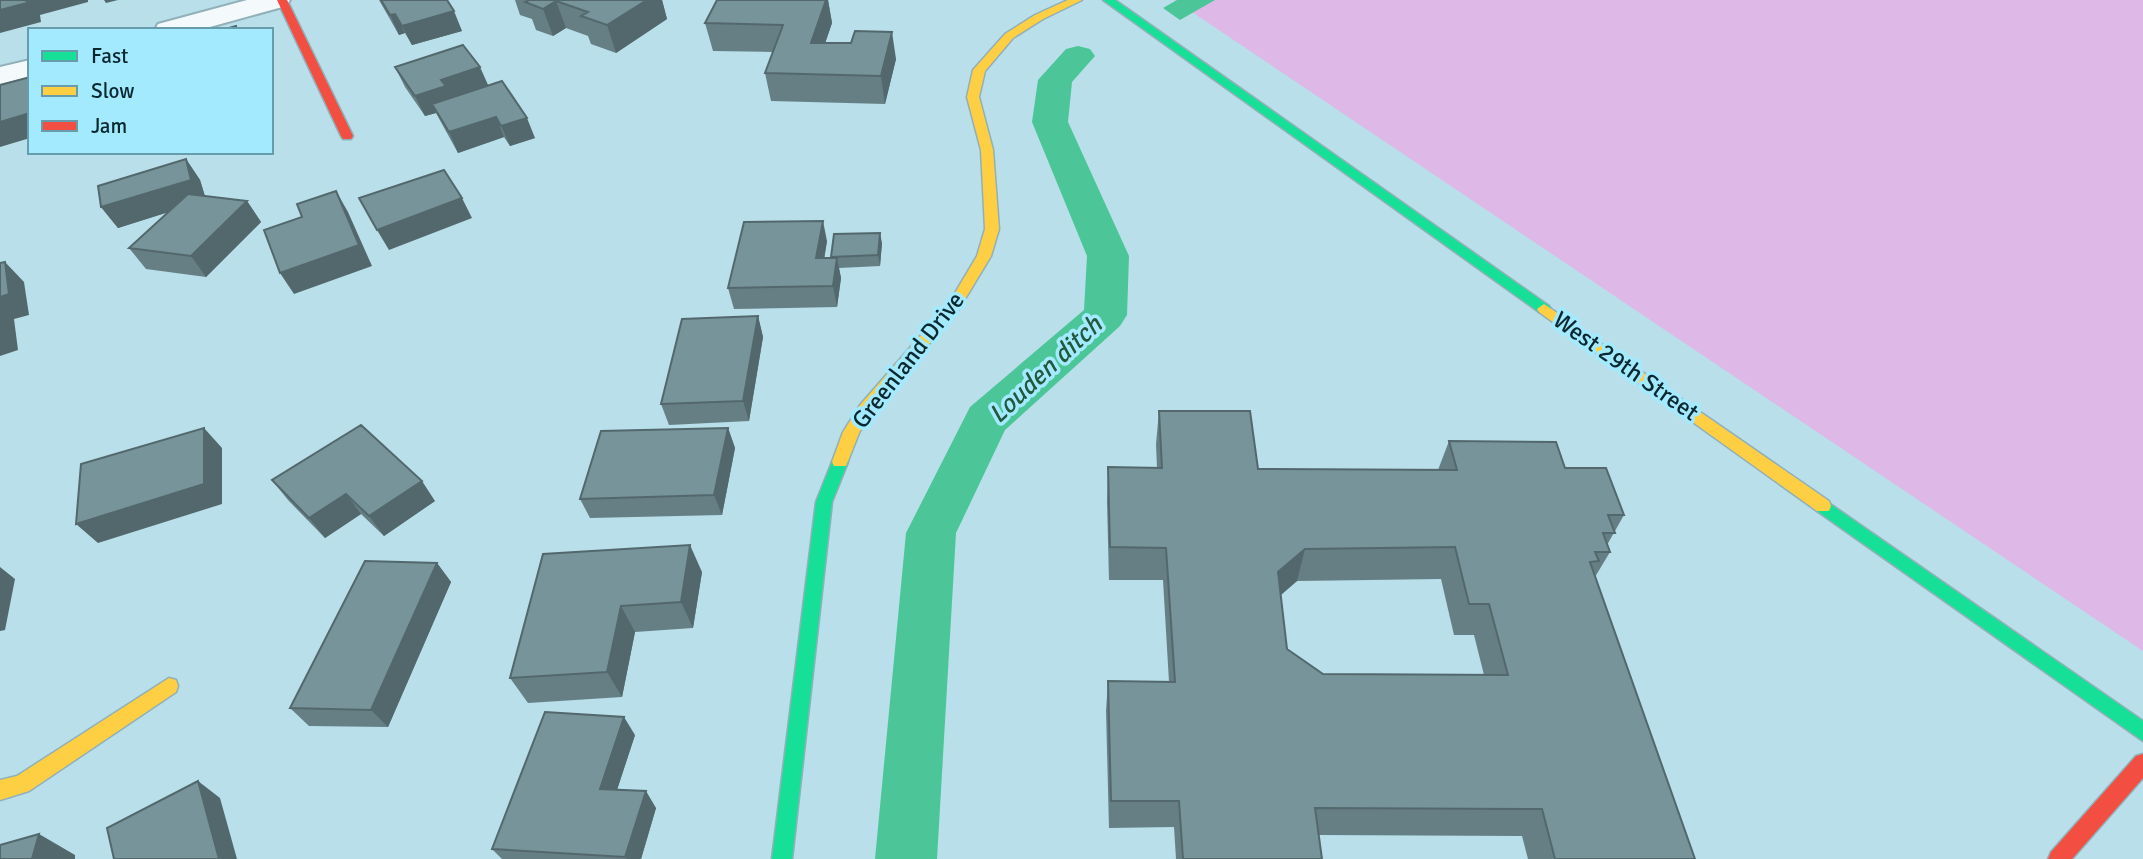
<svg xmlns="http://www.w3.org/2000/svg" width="2143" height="859" viewBox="0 0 2143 859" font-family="Signika,sans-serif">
<rect width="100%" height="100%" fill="#b8dfea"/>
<path fill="#deb8e7" d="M1174,0H2143V651Z"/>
<path fill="#4cc698" d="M1177,0H1215L1180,20L1163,8Z"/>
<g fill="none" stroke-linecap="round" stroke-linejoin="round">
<path fill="#4cc698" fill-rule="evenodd" d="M1078,46L1090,49L1095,56L1072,82L1068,122L1129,256L1127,315L1120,326L1005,430L956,533L937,859H875L906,533L970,407L1084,310L1087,256L1032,122L1038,80L1066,49Z"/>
<defs>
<path id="street" d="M247,0H290L286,6L199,30H155L158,24Z
M30,60V77L0,84V67Z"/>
<path id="fast" d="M1103,0H1115L1549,306L1551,309L1549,312H1539Z
M840,456L846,458L848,462L832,502L792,859H772L816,502L832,462L834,458Z
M1823,499L2143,721V741L1817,511L1815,506L1817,501Z"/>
<path id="slow" d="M1068,0H1082L1043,19L1013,38L985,71L979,97L993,150L999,229L991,256L959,309L870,413L859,433L846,466H834L832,462L843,432L860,405L949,303L977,256L985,229L981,150L967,97L973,70L1005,34L1035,15Z
M1544,304L1829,501L1831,506L1829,511H1817L1539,312L1537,309Z
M169,678L176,680L178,686L176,692L29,791L0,800V780L17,776Z"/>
<path id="jam" d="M277,0H287L353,136L351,139H343L341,136Z
M2143,754V778L2072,859H2048L2051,852L2136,756Z"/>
</defs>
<use href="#street" stroke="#91b0b8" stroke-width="4"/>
<use href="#fast" stroke="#91b0b8" stroke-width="3"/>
<use href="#slow" stroke="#91b0b8" stroke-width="3"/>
<use href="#jam" stroke="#91b0b8" stroke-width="3"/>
<use href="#street" fill="#f4fafc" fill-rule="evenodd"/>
<use href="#fast" fill="#16e098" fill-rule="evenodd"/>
<use href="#slow" fill="#ffcf43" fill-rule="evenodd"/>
<use href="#jam" fill="#f24e42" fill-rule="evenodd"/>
</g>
<path fill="#667f85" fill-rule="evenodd" d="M379,0H447L462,31L412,45L405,33L399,35Z
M515,0H662L667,19L616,53L591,44L588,36L566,28L553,36L536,30L532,19L520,15Z
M717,0H828L832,23L825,43L896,59L885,104L771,101L765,73L773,52L713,51L705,23Z
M395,67L488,86L535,138L510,146L504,137L458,153L436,113L425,116L405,87Z
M186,159L200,180L205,196L247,201L261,222L206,277L146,269L129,248L169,212L118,228L101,207Z
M827,241L824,258H831L882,243L880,266L839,268L841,278L837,307L734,309L728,288Z
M758,316L763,337L749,421L669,425L661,404Z
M1159,411L1258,469L1438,470L1449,441L1565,468L1624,515L1607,545L1610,552L1595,577L1695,859H1528L1522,836L1318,835L1322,859H1176L1174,827L1109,828L1106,711L1108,681L1169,682L1163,580H1109L1107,501L1108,467L1157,468L1156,444ZM1441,579L1454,635H1474L1484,675L1323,674L1287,649L1281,595L1297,581Z
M728,428L735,448L722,515L590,518L580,499Z
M272,480L435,501L384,536L361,514L325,538L288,500Z
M543,554L702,572L693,628L635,632L622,697L528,703L510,678Z
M437,563L451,582L388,727L309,726L290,708Z
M635,735L617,790L656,808L641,859H502L492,849Z"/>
<path fill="#53686c" d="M26,0H88V2L40,15L41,22L0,33V10Z
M104,0H118L106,3Z
M647,0H662L667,19L616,53L607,25Z
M826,0H828L832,23L816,70L811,43Z
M556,1L566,28L553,36L543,9Z
M454,11L462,31L412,45L402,26Z
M395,14L405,33L399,35L390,15Z
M892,32L896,59L885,104L881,76Z
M480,67L489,87L432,104L436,113L425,116L415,96L441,80Z
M30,113V138L0,147V122Z
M496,117L504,137L458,153L449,132Z
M527,118L535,138L510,146L501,126Z
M186,159L200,180L206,200L118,228L101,207Z
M336,191L348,212L372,266L294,294L280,273Z
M462,198L472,218L389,250L377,230Z
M247,201L261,222L206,277L191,256Z
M823,221L827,241L821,279L816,258Z
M880,233L882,243L880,266L878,255Z
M837,258L841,278L837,307L833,286Z
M5,262L24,282L29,315L14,319L18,350L0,356V297Z
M758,316L763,337L749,421L743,401Z
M204,428L222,448V504L98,543L76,524Z
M728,428L735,448L722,515L714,495Z
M422,481L435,501L384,536L369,516Z
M346,494L361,514L325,538L309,518Z
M690,545L702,572L693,628L681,602Z
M1305,549L1297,581L1270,604L1278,572Z
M437,563L451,582L388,727L371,710Z
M0,567L15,579L5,630L0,631Z
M621,606L635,632L622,697L607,672Z
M624,717L635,735L612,805L600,789Z
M198,781L220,798L237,859H219Z
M646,791L656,808L641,859H627L625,857Z
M39,834L75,855V859H32Z"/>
<path fill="#77949b" stroke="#53686c" stroke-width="2" fill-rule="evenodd" d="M0,0H26L27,3L0,10Z
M381,0H447L454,11L402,26L395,14L390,15Z
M529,0H647L607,25L581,16L588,12L556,1L543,9L525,2Z
M717,0H826L811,43H851L855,31L892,32L881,76L765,73L783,25L705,23Z
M236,26L237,30H222Z
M463,45L480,67L441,80L446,86L415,96L395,67Z
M30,77V113L0,122V85Z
M502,81L527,118L501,126L496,117L449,132L432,104Z
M186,159L191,180L101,207L98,186Z
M444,170L462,198L377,230L359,198Z
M336,191L359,245L280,273L264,230L302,217L297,204Z
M188,194L247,201L191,256L129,248Z
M823,221L816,258H837L833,286L728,288L744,222Z
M880,233L878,255L831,257L834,234Z
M5,262L9,294L0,297V263Z
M758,316L743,401L661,404L682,319Z
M1159,411H1250L1258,469L1457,470L1449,441L1556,442L1565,468H1606L1624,515H1608L1615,533H1603L1610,552H1595L1599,561L1590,562L1695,859H1555L1542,809L1315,808L1322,859H1183L1179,801H1111L1108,681L1175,682L1166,548L1110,547L1108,467L1162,468ZM1455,547L1469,604H1489L1508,675L1323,674L1287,649L1278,572L1305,549Z
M361,425L422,481L369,516L346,494L309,518L272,480Z
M204,428V484L76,524L81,464Z
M728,428L714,495L580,499L601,431Z
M690,545L681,602L621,606L607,672L510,678L543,554Z
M365,561L437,563L371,710L290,708Z
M545,712L624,717L600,789L646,791L625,857L492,849Z
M198,781L219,859H114L107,828Z
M39,834L32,859H0V845Z"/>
<g text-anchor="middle" stroke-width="7" stroke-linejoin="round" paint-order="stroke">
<g font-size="24" fill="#0a2830" stroke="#a4eafe">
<text transform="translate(908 360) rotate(-52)" y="8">Greenland Drive</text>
<text transform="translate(1626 366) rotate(35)" y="8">West 29th Street</text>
</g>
<g font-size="26" font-style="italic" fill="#22583b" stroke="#a4eafe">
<text transform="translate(1045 369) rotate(-43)" y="9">Louden ditch</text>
</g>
</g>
<rect x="28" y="28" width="245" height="126" fill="#a4eafe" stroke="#669cac" stroke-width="2"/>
<rect x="42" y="51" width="35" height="10" fill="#16e098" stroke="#669cac" stroke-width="2"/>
<text x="91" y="63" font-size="21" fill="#0a2830">Fast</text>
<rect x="42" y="86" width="35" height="10" fill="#ffcf43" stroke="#669cac" stroke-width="2"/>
<text x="91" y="98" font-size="21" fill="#0a2830">Slow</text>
<rect x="42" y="121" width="35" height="10" fill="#f24e42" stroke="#669cac" stroke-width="2"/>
<text x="91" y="133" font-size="21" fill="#0a2830">Jam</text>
</svg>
